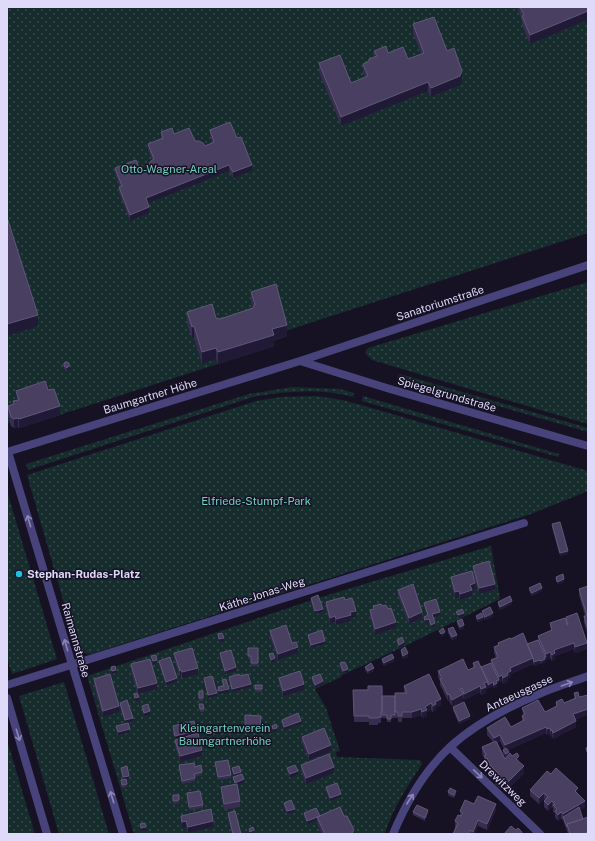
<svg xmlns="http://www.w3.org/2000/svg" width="595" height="841" viewBox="0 0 595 841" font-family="'Public Sans',sans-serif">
<defs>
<pattern id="green-dots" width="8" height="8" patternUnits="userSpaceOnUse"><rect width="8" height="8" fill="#162c2d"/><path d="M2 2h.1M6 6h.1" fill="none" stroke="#374a4c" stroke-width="1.8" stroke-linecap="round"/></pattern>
</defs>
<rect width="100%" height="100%" fill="#161224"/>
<path fill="url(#green-dots)" d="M7,7H588V233L285,331L287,336L273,341L274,346L28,425L19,428L18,427L14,428L11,426L10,423H7Z
M588,282V424L372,360L365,353L368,348Z
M400,374L588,428V432L397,377Z
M292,387L340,389L354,393L353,397C319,388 287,391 253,397L28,470L26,464L249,394Z
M316,396L342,400L361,405L588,471V491L531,514L91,654L78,652L27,475L256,401L281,397Z
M363,396L559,454L558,457L362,401Z
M7,491L57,659L12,674L7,658Z
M491,546L500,599L405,646L342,675L341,677L315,689L326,708L340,751L336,752L337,757L420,760L422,764C408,785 393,808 385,833L380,834H134L87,676L318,598Z
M64,682L109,834H59L19,696Z
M7,741L10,750L35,834H7Z"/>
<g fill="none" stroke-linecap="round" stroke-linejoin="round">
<path stroke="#49437c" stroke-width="8" d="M300,361L390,389L588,446
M7,452L300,361L588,265
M8,452L123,834
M7,685L524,523
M7,698L47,834
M450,747L540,834
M393,834C406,803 425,770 450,747C475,724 508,707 539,694C555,687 572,682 588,676"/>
</g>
<path fill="#362d4f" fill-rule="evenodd" d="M517,7H588V20L530,44L522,25V20Z
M413,24L447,51L462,80L460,85L431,97L428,91L341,126L319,72V63L351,83L365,77L363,73V64L369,62V59L374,57V51L388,53L408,59L421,54L413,33Z
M210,130L252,171L233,178L229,171L148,203L149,213L130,221L119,193V187H120L115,174V168L141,172L149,169V164L152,160L148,150V144L161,139V132L174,134L195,141L205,146L212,143L210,136Z
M251,292L287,336L274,340V346L218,364L216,359L202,364L194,338H192L187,324V312L216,318L220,319L253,308L251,303Z
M64,363L69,369L67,371L64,369Z
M48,390L60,415L19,428L18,427L14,428L11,426L8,415V406L13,405V401H17L16,391Z
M552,524L568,554L560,556L552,527Z
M473,566L495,590L479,594L473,572Z
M451,577L475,589L472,590V596L460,600L459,597L455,598L451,583Z
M588,586V636L584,623V616H585L579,595V589Z
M529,588L542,591L532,596L529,591Z
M398,590L422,618L409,624L398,596Z
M311,598L323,612L315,614L311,601Z
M345,600L356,617L351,618V621L336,625L335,622L330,624L326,608V602Z
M498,602L512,604L500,610L498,605Z
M424,603L440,615L433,617L435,626L431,628L429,622L425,623L424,620V617L427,615L424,606Z
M373,606H382L396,628L375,635L370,616V610L373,609Z
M482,611L493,616L485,620L483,617V620L478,622L476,619V616L482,614Z
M566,617L587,649L575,653L574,649L555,656V659L552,661L550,658L545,660V662L541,664L540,663L534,666L533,664L511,674V677L508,678V681L503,684L502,681L497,683V686L494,688L493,686L486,689V693L481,695L480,692L464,700L463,696V701L452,706L449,701H448L440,685V681L438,677V671L468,670L473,668V663L481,667L491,663V660L496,658L494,653V647L498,645V643L511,639L527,644L538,640V636L551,630L550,623L566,622Z
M457,621L464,628L460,630L457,624Z
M448,629L457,638L452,640L448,633Z
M270,631L292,643L298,653L278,660L270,637Z
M308,635L325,644L311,648L308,638Z
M397,640L404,645L399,648L397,643Z
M248,648H258V666H251V659H248Z
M401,650L408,657L403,659L401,653Z
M174,653L198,674L182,678L181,676L180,677L174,659Z
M220,653L236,671L225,674L220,657Z
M382,659L394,661L384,666L382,662Z
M159,661L177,682L166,685L159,664Z
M340,663L348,672L343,674L340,667Z
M131,664L157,689L138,694L139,701H135L134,694L137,693L131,671Z
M365,667L374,671L368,674L365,670Z
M240,676L251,687L232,692L229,680V677Z
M312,677L323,684L315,688L312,681Z
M204,678L217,696L208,698L204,681Z
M279,678L304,690L283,697L279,684Z
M94,679L119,712L103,717L94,685Z
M255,685H262V692H255Z
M404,686L441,705L436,707V710L433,712L431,710L427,712V716L422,718L421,715L412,718H402V722H398V718H391V722H387V718H381V723H378V725H369V722H354L353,690L382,712L395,696L404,693Z
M199,691H203V701H199Z
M574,693L579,697L588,715L576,719V727L553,739L552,736L551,737L550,734L547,735L546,733L508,750L509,754L519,762L524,773L508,789L505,786L501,789L495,784V778L496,777L491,772L487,764L486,765L484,762V757L482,754V747L493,742L487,735V728L511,727L522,721V716L523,715L522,708L545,712L556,707V702L564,703L574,699ZM500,741L504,749L503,750V753L506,757L507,756L505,759L497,743Z
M120,703L133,721L125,724L120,706Z
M199,704L204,709V712H200Z
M142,706L150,715L144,716L142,709Z
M453,707L470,719L459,724L453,710Z
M245,715L261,716L260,731L245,730Z
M282,720L301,724L284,730L282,723Z
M173,726L196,734L202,756L180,762L175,746V740L173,730Z
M302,737L331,751L309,760L302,743Z
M215,762L231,775V778L218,780Z
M179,765L195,767L202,772V775L195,777V781L182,784L179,769Z
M301,765L334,773L306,784L301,771Z
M121,768L129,779L126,780L127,787L122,788L121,780H123L121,771Z
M232,768L241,774L244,783L237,785L240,801V807L224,810L221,793V787L235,784L233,780V777H234L232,771Z
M287,768L298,774L290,778L287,771Z
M326,787L341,797L330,801L326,790Z
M530,790L578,794L585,807L580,810L588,834H568L563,820L561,818L558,821L555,817V813L553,812V808L552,807L548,811L544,807V801L545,800L544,799L539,804L530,796Z
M448,792L456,794L454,798L448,795Z
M187,793L203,805V808L189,810Z
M173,795H179V803L173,804Z
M284,803L295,812L287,814L284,806Z
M474,804L496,810L487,830L478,826L475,834H453L456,828H455V821L460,816V811Z
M413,812L428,813L425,821L413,815Z
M228,813L241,834H232L228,819Z
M304,813L320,816H344L354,834H322L317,823V820L307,824L304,816Z
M181,816L213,827L188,833L186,827L182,828L181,822Z"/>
<path fill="#211a36" d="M588,11V20L530,44V35Z
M462,71V80L460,85L431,97V88Z
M428,82V91L341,126V117Z
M229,165V171L146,204V198Z
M252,165V171L233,178V172Z
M149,207V213L130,221V215Z
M38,315V326L7,336V324Z
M287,325V336L274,340V346L218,364V352L272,329Z
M194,326V338H192V327Z
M216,348V359L202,364V352Z
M69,366V369L67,371V368Z
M60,406V415L19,428V419Z
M18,418V427L14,428V419Z
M568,551V554L560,556V553Z
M564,579V582L557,585V582Z
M475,583V589L472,590V596L460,600V594L470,585Z
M495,584V590L479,594V588Z
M542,588V591L532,596V593Z
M459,591V597L455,598V592Z
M512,601V604L500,610V607Z
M323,609V612L315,614V611Z
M356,611V617L351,618V621L336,625V619L350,612Z
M422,612V618L409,624V618Z
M440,612V615L432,618V614Z
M464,613V616L458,618V615Z
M493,613V616L485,620V617Z
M335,616V622L330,624V618Z
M483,617V620L478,622V619Z
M429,619V622L425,623V620Z
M396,622V628L375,635V629Z
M435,623V626L431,628V625Z
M464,625V628L460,630V627Z
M445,632V635L441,637V634Z
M457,635V638L452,640V637Z
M224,638V641L219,642V639Z
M325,641V644L311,648V645Z
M404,642V645L399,648V645Z
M574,643V649L555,656V659L552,661V655L554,650Z
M587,643V649L575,653V647Z
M298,647V653L278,660V654Z
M550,652V658L545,660V662L541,664V661L544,657H546V654Z
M408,653V657L403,659V656Z
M275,658V662L271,663V660Z
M394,658V661L384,666V663Z
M533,658V664L511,674V677L508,678V681L503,684V678L510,668Z
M157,660V663L153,664V661Z
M540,660V663L534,666V662Z
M236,667V671L225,674V671Z
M198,668V674L182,678V672Z
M374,668V671L368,674V671Z
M348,669V672L343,674V671Z
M116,670V673L112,674V671Z
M181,670V676L180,677V671Z
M502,675V681L497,683V686L494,688V685L496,681L499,680V677Z
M177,678V682L166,685V682Z
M323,681V684L315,688V685Z
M488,682H493V686L486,689V693L481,695V689L484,683Z
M157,683V689L138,694V688Z
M251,684V687L232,692V689Z
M304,684V690L283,697V691Z
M480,686V692L464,700V694Z
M229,689V692L219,694V691Z
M217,693V696L208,698V695Z
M449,694V701H448V695Z
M463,694V701L452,706V700Z
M139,697V701H135V698Z
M441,699V705L436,707V710L433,712V706L435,702Z
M431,703V710L427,712V716L422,718V712L425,707Z
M119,706V712L103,717V711Z
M421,709V715L412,718V712Z
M588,709V715L573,720V714Z
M150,711V715L144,716V713Z
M470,716V719L459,724V721Z
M133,718V721L125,724V720Z
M301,721V724L284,730V727Z
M576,721V727L553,739V733Z
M546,727V733L505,751V745Z
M277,728V731L273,732V729Z
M550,728V734L547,735V729Z
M130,729V732L118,735V732Z
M552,730V736L551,737V731Z
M196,731V734L175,740V736Z
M500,735V741L494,744V738Z
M331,745V751L309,760V754Z
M202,750V756L180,762V756Z
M509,752V755L506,757V754Z
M519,756V762L516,765V759Z
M487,758V764L486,765V759Z
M524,766V773L508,789V782Z
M334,767V773L306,784V778Z
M298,771V774L290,778V774Z
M241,772V775L234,777V774Z
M129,776V779L123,780V777Z
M8,779V785L7,786V780Z
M244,779V783L235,786V783Z
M505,780V786L501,789V783Z
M578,788V794L575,791Z
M544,793V799L539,804V798Z
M341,794V797L330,801V798Z
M552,801V807L548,811V805Z
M585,801V807L564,819L563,814Z
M496,804V810L487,830V824Z
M295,809V812L287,814V811Z
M428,810V813L425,821V818Z
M561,812V818L558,821V815Z
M317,817V820L307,824V821Z
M478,820V826L475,834H473V832Z
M186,821V827L182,828V822Z
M213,821V827L188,833V827Z
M146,827V830L141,831V828Z
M254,830V833L250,834V832Z"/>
<path fill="#483f61" stroke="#605879" d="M520,7H588V11L530,35L522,16L524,15Z
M434,17L447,51L454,48L462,71L460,76L431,88L428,82L341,117L319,63L340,55L351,83L368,76L363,64L369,61V59L377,56L374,51L386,46L388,53L403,47L408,59L424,53L413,24Z
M230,122L237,138L241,137L252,165L233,172L229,165L146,198L149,207L130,215L119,187L122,186L115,168L136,160L141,172L150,168L149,164L151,161L154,159L148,144L163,138L161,132L172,128L174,134L189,128L195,141H199L203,143L205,146L214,142L210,130Z
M7,217L38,315L7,324Z
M276,284L287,325L272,329L274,335L218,352L216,348L202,352L194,326L192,327L187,312L212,304L216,318L220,319L253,308L255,304L251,292Z
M66,362L69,363V366L67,368L64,366V363Z
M45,381L48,390L54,389L60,406L19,419L18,418L14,419L11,417L8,406L14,404L13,401L19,400L16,391Z
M560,522L568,551L560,553L552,524Z
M489,561L495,584L479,588L473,566Z
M472,571L475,583L470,585L472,590L460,594L459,591L455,592L451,577Z
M563,574L564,579L557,582L556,577Z
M540,583L542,588L532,593L529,588Z
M413,584L422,612L409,618L398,590Z
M588,586V630L584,616H587L579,589Z
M318,595L323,609L315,611L311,598Z
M510,596L512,601L500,607L498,602Z
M344,597L345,600L352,598L356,611L350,612L351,615L336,619L335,616L330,618L326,602Z
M436,599L440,612L432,614L435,623L431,625L429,619L425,620L424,617L428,615L424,603Z
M381,604L382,606L386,605L388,609L391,608L396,622L375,629L370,610L374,609L373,606Z
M490,607L493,613L485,617L482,611Z
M462,609L464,613L458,615L456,612Z
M481,613L483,617L478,619L476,616Z
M577,613L587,643L575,647L574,643L554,650L555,653L552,655L550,652L546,654L538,636L552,630L550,623L565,618L567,625H568L566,617Z
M462,619L464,625L460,627L457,621Z
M286,625L292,643L296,642L298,647L278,654L270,631Z
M453,627L457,635L452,637L448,629Z
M443,628L445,632L441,634L439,631Z
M322,630L325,641L311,645L308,635Z
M222,633L224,638L219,639L218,634Z
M523,633L533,658L510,668L511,671L507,673L508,675L503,678L502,675L499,677L491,660L498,657L494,647L499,645L498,643L510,638L511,639Z
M402,637L404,642L399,645L397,640Z
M538,640L546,657H544L545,659L541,661L540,660L534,662L533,658L527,644Z
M405,647L408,653L403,656L401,650Z
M192,648L198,668L182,672L181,670L180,671L174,653Z
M248,648H258V663H251V656H248Z
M231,650L236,667L225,671L220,653Z
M273,653L275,658L271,660L269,654Z
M392,654L394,658L384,663L382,659Z
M156,655L157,660L153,661L151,656Z
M170,657L177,678L166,682L159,661Z
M150,659L157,683L138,688L131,664Z
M463,659L468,670L475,667L473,663L478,661L488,682L484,683L486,687L481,689L480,686L464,694L462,688L460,689L463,694L452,700L449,694L448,695L440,679L442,678L438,671Z
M345,662L348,669L343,671L340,663Z
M371,663L374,668L368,671L365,667Z
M491,663L499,680L496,681L497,683L494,685L493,682L488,685V682L481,667Z
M115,666L116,670L112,671L111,667Z
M300,671L304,684L283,691L279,678Z
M110,674L119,706L103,711L94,679Z
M239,674L240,676L248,674L251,684L232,689L229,677Z
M320,674L323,681L315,685L312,677Z
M429,674L441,699L435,702L436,704L433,706L431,703L425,707L427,710L422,712L421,709L412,712H402V716H398V712H395V693H407L404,686Z
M212,676L217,693L208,695L204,678Z
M226,679L229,689L219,691L218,687L224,686L222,680Z
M255,685H262V689H255Z
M368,686H382V712H381V717H378V718H369V716H354L353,690H368Z
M199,691H203V698H199Z
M578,692L579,697L588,695V709L573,714L576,721L553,733L552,730L551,731L550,728L547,729L546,727L505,745L500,735L494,738L487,728L505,717L511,727L524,720L522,716L525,714L522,708L538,700L545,712L557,706L556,702L562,699L564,703L576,698L574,693Z
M137,693L139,697L135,698L134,694Z
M382,696H395V715H391V719H387V715H382Z
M127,700L133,718L125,720L120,703Z
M464,702L470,716L459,721L453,707Z
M148,704L150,711L144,713L142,706Z
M199,704H203L204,709H200Z
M298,713L301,721L284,727L282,720Z
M245,715L261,716L260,728L245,727Z
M194,721L196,731L175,736L173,726Z
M128,723L130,729L118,732L116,726Z
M276,724L277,728L273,729L272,726Z
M324,728L331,745L309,754L302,737Z
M198,733L202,750L180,756L175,740Z
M496,741L505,759L510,753L512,756L517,753L519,756L516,759L524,766L508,782L505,780L501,783L495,778L499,774L491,766L487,758L486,759L484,756L486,755L482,747Z
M588,747V752H587L586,748Z
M506,748L509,752L506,754L503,750Z
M329,754L334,767L306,778L301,765Z
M228,760L231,775L218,777L215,762Z
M194,763L195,767L201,765L202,772L194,774L195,778L182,781L179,765Z
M295,765L298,771L290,774L287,768Z
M127,766L129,776L123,777L121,768Z
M239,766L241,772L234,774L232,768Z
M556,768L578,788L575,791L585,801L563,814L561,812L558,815L555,811L557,809L553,805L555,804L552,801L548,805L544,801L548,797L544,793L539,798L530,790L547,771L551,774Z
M242,774L244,779L235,783L233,777Z
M126,779L127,784L122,785L121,780Z
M337,783L341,794L330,798L326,787Z
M237,784L240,801L224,804L221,787Z
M450,788L456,791L454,795L448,792Z
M200,791L203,805L189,807L187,793Z
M173,795H179V800L173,801Z
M478,796L496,804L487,824L478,820L473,832L470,830L468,834H453L458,823L455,821L458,815L461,816L463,813L460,811L465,800L474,804Z
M291,800L295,809L287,811L284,803Z
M417,805L428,810L425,818L413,812Z
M340,807L344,816H347L354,830L352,833V834H325L317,817Z
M579,807L583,819L567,824V827L563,817Z
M316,808L320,816L307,821L304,813Z
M211,809L213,821L188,827L186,821L182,822L181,816Z
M235,811L241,834H233L228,813Z
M588,817V832L583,834H570L567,824Z
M145,823L146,827L141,828L140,824Z
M511,826L516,830L518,828L522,832L521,834H504Z
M253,827L254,830L250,832L249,829Z"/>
<defs><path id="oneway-shaft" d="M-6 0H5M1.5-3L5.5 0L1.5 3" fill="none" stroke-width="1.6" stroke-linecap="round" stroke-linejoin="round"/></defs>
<g stroke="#8c86b5">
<use href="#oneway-shaft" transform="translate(29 521) rotate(-106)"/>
<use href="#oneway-shaft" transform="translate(66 645) rotate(-106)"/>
<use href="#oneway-shaft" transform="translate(567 684) rotate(-20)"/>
<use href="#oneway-shaft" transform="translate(18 735) rotate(73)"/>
<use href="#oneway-shaft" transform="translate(478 774) rotate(44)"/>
<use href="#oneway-shaft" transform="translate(112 797) rotate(-107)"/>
<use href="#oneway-shaft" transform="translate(410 799) rotate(-57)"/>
</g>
<circle fill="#1ec0e1" stroke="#161224" stroke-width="1.5" cx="19" cy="574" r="4"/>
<g text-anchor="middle" stroke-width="3" stroke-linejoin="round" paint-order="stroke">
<g font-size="11" fill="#6ed1bf" stroke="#161224">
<text x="169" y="173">Otto-Wagner-Areal</text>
<text x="256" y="505">Elfriede-Stumpf-Park</text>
<text x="225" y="732">Kleingartenverein<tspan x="225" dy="13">Baumgartnerhöhe</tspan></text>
</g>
<g font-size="11" fill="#dfd9fa" stroke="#161224">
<text transform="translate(440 303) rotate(-18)" y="4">Sanatoriumstraße</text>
<text transform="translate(447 394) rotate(16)" y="4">Spiegelgrundstraße</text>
<text transform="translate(150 396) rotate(-17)" y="4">Baumgartner Höhe</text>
<text transform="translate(262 594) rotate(-18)" y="4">Käthe-Jonas-Weg</text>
<text transform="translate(76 640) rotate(74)" y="4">Raimannstraße</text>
<text transform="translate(519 693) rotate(-25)" y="4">Antaeusgasse</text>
<text transform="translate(503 783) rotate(44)" y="4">Drewitzweg</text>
</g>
<g font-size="11" font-weight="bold" fill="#dfd9fa" stroke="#161224" text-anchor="start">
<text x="27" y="578">Stephan-Rudas-Platz</text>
</g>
</g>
<rect width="595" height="841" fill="none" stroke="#dfd9fa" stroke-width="16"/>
</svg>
